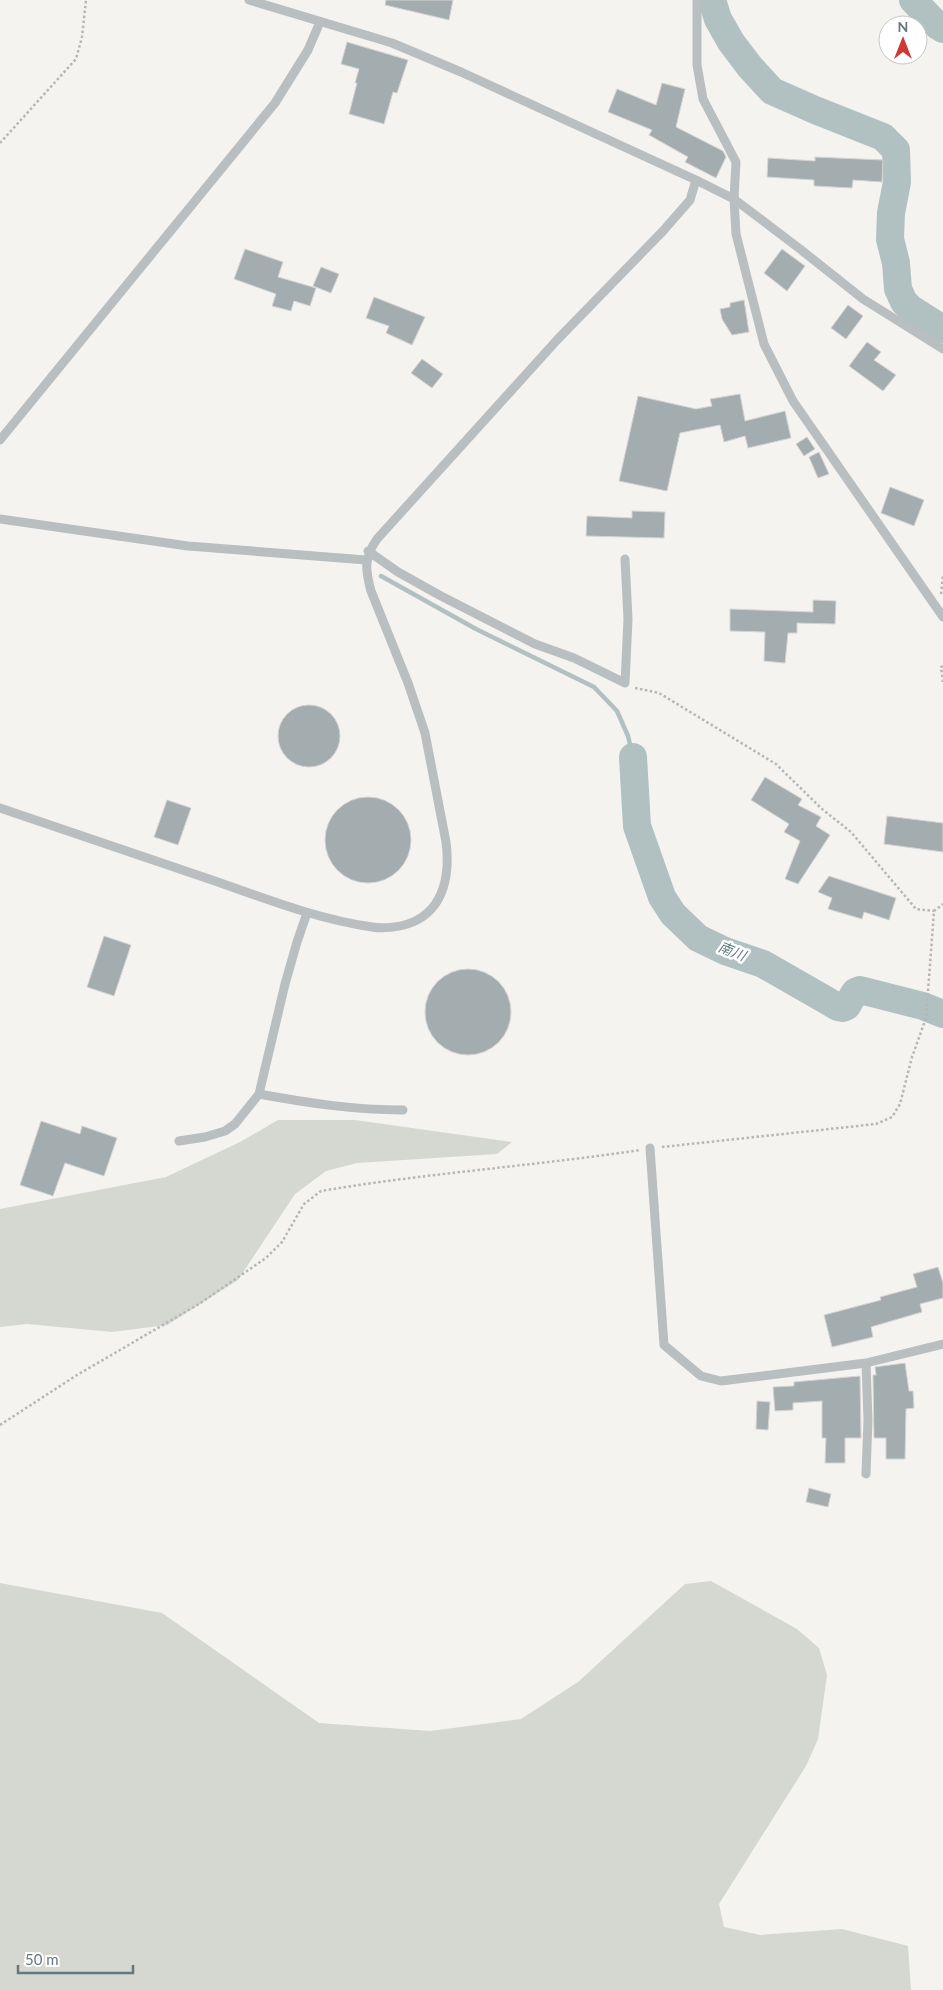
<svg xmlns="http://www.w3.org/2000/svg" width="943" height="1990" viewBox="0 0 943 1990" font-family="Lato,'Noto Sans JP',sans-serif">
<rect width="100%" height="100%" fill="#f4f3f0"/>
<path fill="#d4d8d0" d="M278,1120H355L512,1142L497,1154L357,1163L326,1171L295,1194L238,1280L167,1325L112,1332L27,1324L0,1327V1209L166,1177L240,1142Z
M711,1581L797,1629L819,1648L827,1675L818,1739L806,1766L719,1904L724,1927L760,1935L842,1929L908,1946L911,1990H0V1583L162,1613L319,1723L430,1731L521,1719L578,1682L685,1584Z"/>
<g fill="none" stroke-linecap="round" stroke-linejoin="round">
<path stroke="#b1c0c1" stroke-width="4.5" d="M381,576L476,629L594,687L617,711L628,736L633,757"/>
<path stroke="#b1c0c1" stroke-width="28" d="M712,0L718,19L731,42L750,67L772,91L815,110L883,137L896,150L897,182L891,213L890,239L896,263L898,289L904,302L910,308L943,329
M913,0L938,26L943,29
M633,757L637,826L662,897L673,914L698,938L725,951L763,964L838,1007L843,1008L847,1006L855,992L860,990L923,1006L943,1014"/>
</g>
<path fill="#a3acaf" stroke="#d5d4d3" d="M386,0H453L449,20L385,5Z
M347,42L408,60L397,93L393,92L384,124L349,114L357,83H355L359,69L341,64Z
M662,83L685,89L676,127L723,151L726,157L716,178L685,162L688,157L649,135L652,130L608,112L617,89L656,105Z
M815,157L883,160L882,182L853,180L852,188L814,186V180L767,177L768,158L815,161Z
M245,249L283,262L278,277L316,288L310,306L294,301L291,311L272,306L276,294L234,279Z
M782,249L805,266L787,291L764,273Z
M321,267L339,274L331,293L313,286Z
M374,297L425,317L412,345L386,333L389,326L366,318Z
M744,300L749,332L732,335L722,319L720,309L730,307V303Z
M848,305L863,316L846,339L831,328Z
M867,342L881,352L874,360L896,375L883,391L849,366Z
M422,359L443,374L432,388L411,373Z
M740,394L745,421L785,411L791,438L748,448L745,436L724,442L720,425L680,433L667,491L619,481L638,396L696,409L712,406L710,399Z
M807,437L815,449L804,456L796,444Z
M819,452L829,474L818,478L809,457Z
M890,487L924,500L914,526L881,513Z
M632,511L665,512L664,538L586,536L587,516L632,518Z
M813,600L836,601L835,624L797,623V633H788L785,663L764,661L765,632L730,631V609L813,612Z
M278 736a31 31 0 1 1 62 0a31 31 0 1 1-62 0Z
M765,777L802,799L798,805L821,817L816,826L830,835L798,884L785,879L800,841L784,832L789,824L751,800Z
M325 840a43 43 0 1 1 86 0a43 43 0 1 1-86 0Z
M167,800L191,808L178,845L154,837Z
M887,816L943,823V852L884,844Z
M829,876L896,898L889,920L864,912L862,919L828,909L832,898L818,892Z
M104,936L131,945L114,996L87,987Z
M425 1012a43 43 0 1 1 86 0a43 43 0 1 1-86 0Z
M41,1121L80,1134L82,1126L117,1138L104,1176L65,1163L53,1196L20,1185Z
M938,1267L943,1283V1298L920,1304L922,1312L871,1327L873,1337L832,1347L824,1315L881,1300L880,1297L917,1287L913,1274Z
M905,1363L909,1391H913L914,1408L906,1409L905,1459H886V1438H874L873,1375H876L875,1367Z
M860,1376L861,1438H845V1463H825L826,1438H822V1401L793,1403V1410L775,1411L773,1387L794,1386V1382Z
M757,1401L770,1402L768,1430L756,1429Z
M809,1488L831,1494L828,1507L806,1502Z"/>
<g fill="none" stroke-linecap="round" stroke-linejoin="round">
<path stroke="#b3b7b8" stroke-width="2.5" stroke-dasharray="2.5 2.5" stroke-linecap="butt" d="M0,143L76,59L82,37L86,0
M941,594L943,575
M943,666L941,667L943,682
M635,688L659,693L776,764L822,809L851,832L916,909L934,911
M662,1147L876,1124L892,1117L900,1104L912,1057L926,1018L934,911L943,904
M0,1425L77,1375L199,1304L266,1258L282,1242L304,1204L321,1191C427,1173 534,1166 640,1150"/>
<path stroke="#b9bec0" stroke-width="9" d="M249,0L392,43L461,72L696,180L734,199L800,249L863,299L943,349
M697,0V65L703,99L736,162L734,199L736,234L764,344L793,401L943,617
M0,440L275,103L308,50L320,22
M0,519L188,546L366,560
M368,551L398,572L441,596L535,644L574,658L625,683L628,619L625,559
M0,808C71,832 141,856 212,880C264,898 316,919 372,927C383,929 402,927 413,922C445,908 450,873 446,842L425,733L408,683L371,591C365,569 364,558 377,539L557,340L663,231L690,200L696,180
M259,1094C308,1103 354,1110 403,1110
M179,1141L205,1137L225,1131L235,1124L259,1094L285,984L297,942L307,913
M650,1148L664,1345L701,1376L721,1381L866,1363L868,1420L866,1474
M866,1363L943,1344"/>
</g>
<g text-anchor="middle" stroke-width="5" stroke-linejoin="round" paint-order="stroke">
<g font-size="14" font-style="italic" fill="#627a7b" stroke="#fff">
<text transform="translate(732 951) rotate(22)" y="5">南川</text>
</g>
</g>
<g transform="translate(903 40)"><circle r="24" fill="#ffffff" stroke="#c2c9cb"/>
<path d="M0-4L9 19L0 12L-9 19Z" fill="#cf3935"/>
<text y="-8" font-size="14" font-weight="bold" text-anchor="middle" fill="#66787e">N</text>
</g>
<path d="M18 1965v8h115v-8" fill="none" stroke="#66787e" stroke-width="2.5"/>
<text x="25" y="1965" font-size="15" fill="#66787e" stroke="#ffffff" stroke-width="4" paint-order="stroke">50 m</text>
</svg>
